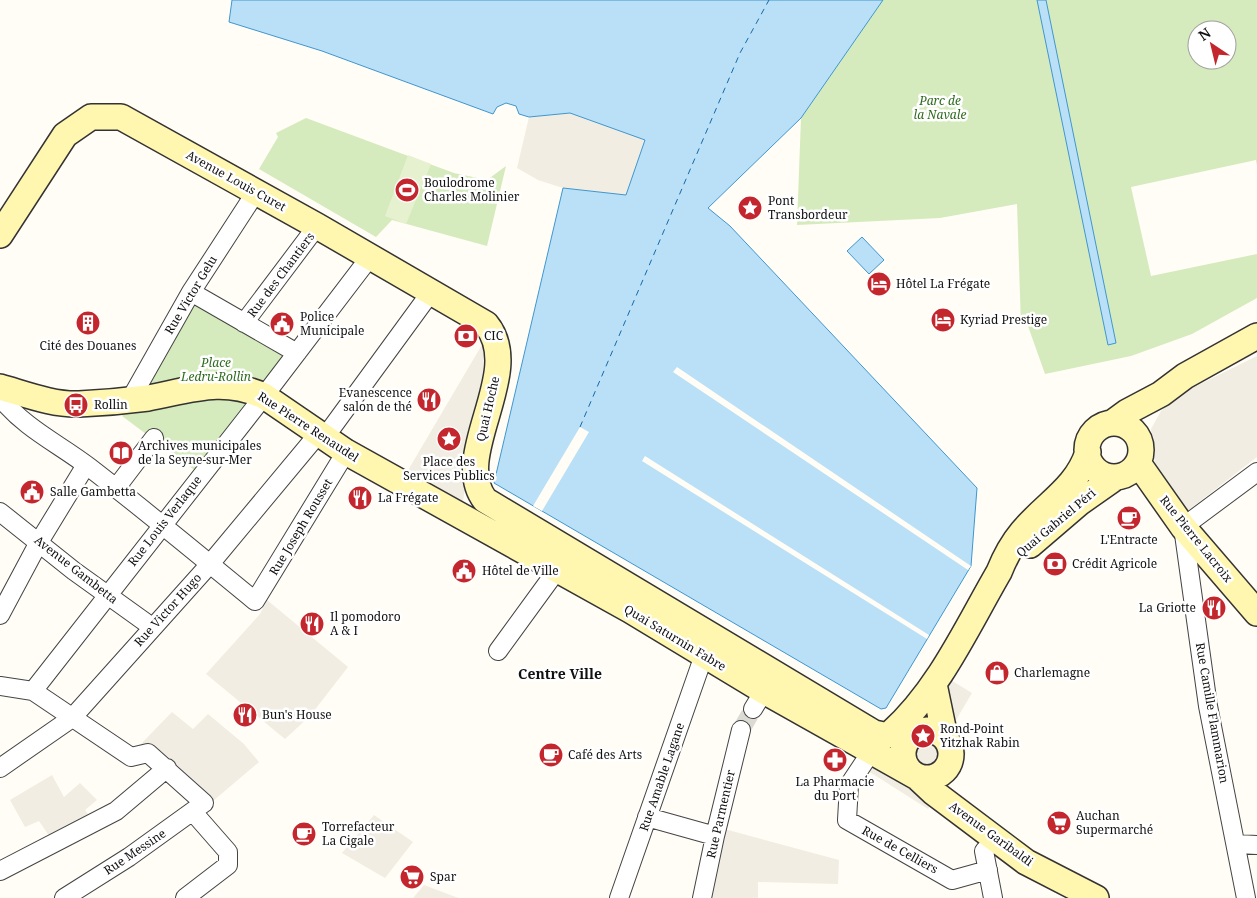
<svg xmlns="http://www.w3.org/2000/svg" width="1257" height="898" viewBox="0 0 1257 898" font-family="'Noto Serif',serif">
<rect width="100%" height="100%" fill="#fffdf5"/>
<path fill="#d5ebbd" fill-rule="evenodd" d="M883,0H1257V166L1256,160L1131,187L1151,276L1257,254V298L1192,334L1131,356L1045,374L1028,326H1021L1017,204L940,218L797,225L801,118ZM1197,30H1227V60H1197Z
M306,118L454,173L487,180L506,166L487,246L392,220L376,237L259,169L278,137L276,133Z
M199,297L297,353L201,475L122,416Z"/>
<path fill="#e6f2cf" d="M408,155L431,164L406,224L385,216Z"/>
<path fill="#f1ede2" d="M570,113L646,140L626,195L563,188L538,180L517,168L529,117Z
M483,343V371L463,501L407,472Z
M1257,356V457L1186,512L1156,472L1151,429L1161,411L1174,397Z
M267,600L348,667L310,716L285,739L206,674L260,614Z
M928,666L972,693L956,720L966,753L928,809L865,769Z
M172,712L193,729L208,714L244,744L259,762L206,807L140,760L134,751Z
M52,775L64,797L80,783L97,800L85,810L91,818L54,843L39,821L25,827L10,800Z
M374,815L413,842L385,878L342,853Z
M717,827L839,860L838,884L758,882V898H704Z
M424,885L453,896L459,898H413Z"/>
<path fill="#b9e0f7" stroke="#3f96cf" d="M232,0H883L801,118L708,208L730,226L977,488L971,566L886,708L881,709L494,483L563,188L626,195L645,140L570,113L529,117L519,114L516,106L506,103L497,107L493,114L322,51L229,22Z
M1037,0H1046L1116,343L1108,345Z
M862,237L884,260L869,274L847,251Z"/>
<path fill="#fffdf5" d="M677,367L971,566L968,570L673,372Z
M580,427L589,432L542,511L533,506Z
M645,456L929,635L927,639L642,461Z"/>
<g fill="none" stroke-linecap="round" stroke-linejoin="round">
<path stroke="#1768a6" stroke-width="1" stroke-dasharray="6 5" stroke-linecap="butt" d="M580,427L740,53L769,0"/>
<path stroke="#dbdad3" stroke-width="18" stroke-dasharray="18 9" stroke-linecap="butt" d="M741,730L753,709"/>
<defs>
<path id="minor" d="M191,292L297,353
M244,323L317,226
M0,397C24,428 59,444 89,467C146,511 200,556 255,601L346,452
M130,400L191,292L256,192
M325,437L431,292
M116,488L154,438
M0,512L74,571L152,627
M0,615L39,542L86,465
M498,651L557,570
M0,686L33,691L131,757L148,753L204,803L129,857L64,898
M33,691L264,396L370,257
M753,709L764,691
M871,752L849,785L847,820L952,880L988,870
M0,768L72,718L210,564L319,433
M647,817L715,836
M1237,844L1257,845
M0,871L116,811L167,768
M185,898L228,865V852L193,812
M619,898L704,655
M702,898L715,836L741,730
M993,898L984,851L995,839
M1246,898L1208,706L1183,527L1257,472"/>
<path id="secondary" d="M0,235L65,135L91,117H121L317,226L486,324C526,372 450,455 485,500L874,733L883,735L915,733
M0,387C25,394 53,405 79,404C102,403 125,401 148,398C191,390 222,377 264,396L346,452L630,610L764,691L917,777L933,792L1026,862L1096,898
M1112,423L1127,412L1161,394L1185,376L1257,336
M1087 450a27 27 0 1 1 54 0a27 27 0 1 1-54 0Z
M1138,463L1183,527L1257,613
M1030,545L1079,503L1116,477
M934,684L945,737
M903 754a24 24 0 1 1 48 0a24 24 0 1 1-48 0Z
M891,733C939,690 967,627 999,572C1005,557 1012,544 1022,532C1045,504 1077,488 1088,452"/>
</defs>
<use href="#minor" stroke="#444" stroke-width="20"/>
<use href="#secondary" stroke="#333" stroke-width="28"/>
<use href="#minor" stroke="#fff" stroke-width="18"/>
<use href="#secondary" stroke="#fff6b0" stroke-width="25"/>
</g>
<defs>
<symbol id="stadium-disc" viewBox="-11 -11 22 22"><circle r="9.5" fill="#c4262e" stroke="#fff"/><path d="M0-5a6.5 5 0 1 0 0 10a6.5 5 0 1 0 0-10ZM-3.5-1.8h7v3.6h-7Z" fill="#fff"/></symbol>
<symbol id="sight-disc" viewBox="-11 -11 22 22"><circle r="9.5" fill="#c4262e" stroke="#fff"/><path d="M0-6L1.8-2.2L6-1.7L2.9 1.2L3.7 5.4L0 3.3L-3.7 5.4L-2.9 1.2L-6-1.7L-1.8-2.2Z" fill="#fff"/></symbol>
<symbol id="hotel-disc" viewBox="-11 -11 22 22"><circle r="9.5" fill="#c4262e" stroke="#fff"/><path d="M-6-4.5h1.5V1H6V5H4.5V3h-9V5H-6ZM-4 0a1.8 1.8 0 1 1 3.6 0ZM.5 0V-2.5h3Q6-2.5 6 0Z" fill="#fff"/></symbol>
<symbol id="building-disc" viewBox="-11 -11 22 22"><circle r="9.5" fill="#c4262e" stroke="#fff"/><path d="M-4-6H4V6H1V3H-1V6H-4ZM-2.5-4.3h1.7v1.8h-1.7ZM.8-4.3h1.7v1.8H.8ZM-2.5-1h1.7V.8h-1.7ZM.8-1h1.7V.8H.8Z" fill="#fff"/></symbol>
<symbol id="civic-disc" viewBox="-11 -11 22 22"><circle r="9.5" fill="#c4262e" stroke="#fff"/><path d="M-.6-6.5H3V-4.5H.6V-3L4-1V1h2V6H-6V1h2V-1L-.6-3ZM-1.2 2.5V6h2.4V2.5Z" fill="#fff"/></symbol>
<symbol id="bank-disc" viewBox="-11 -11 22 22"><circle r="9.5" fill="#c4262e" stroke="#fff"/><path d="M-6-4H6V4H-6ZM0-2.3a2.3 2.3 0 1 0 0 4.6a2.3 2.3 0 1 0 0-4.6Z" fill="#fff"/></symbol>
<symbol id="restaurant-disc" viewBox="-11 -11 22 22"><circle r="9.5" fill="#c4262e" stroke="#fff"/><path d="M-5-6h1v4h1v-4h1v4h1v-4h1v5L-1.5 .5V6h-2V.5L-5-1ZM5-6V6H3V1.5H1.5Q1.5-4 5-6Z" fill="#fff"/></symbol>
<symbol id="bus-disc" viewBox="-11 -11 22 22"><circle r="9.5" fill="#c4262e" stroke="#fff"/><path d="M-5-6H5V4H4V6H2V4H-2V6H-4V4H-5ZM-3.5-4V0h7V-4ZM-3.5 1.2v1.5H-2V1.2ZM2 1.2v1.5H3.5V1.2Z" fill="#fff"/></symbol>
<symbol id="library-disc" viewBox="-11 -11 22 22"><circle r="9.5" fill="#c4262e" stroke="#fff"/><path d="M-6-4Q-3-5.5-.7-3.5V5Q-3 3-6 4ZM6-4Q3-5.5 .7-3.5V5Q3 3 6 4Z" fill="#fff"/></symbol>
<symbol id="cafe-disc" viewBox="-11 -11 22 22"><circle r="9.5" fill="#c4262e" stroke="#fff"/><path d="M-5.5-4.5H6V0H3Q3 3.5 0 3.5H-2.5Q-5.5 3.5-5.5 0ZM3-3.2v2h1.7v-2ZM-6 4.5H4V6H-6Z" fill="#fff"/></symbol>
<symbol id="shop-disc" viewBox="-11 -11 22 22"><circle r="9.5" fill="#c4262e" stroke="#fff"/><path d="M-5-2.5h2.3a2.7 3.5 0 0 1 5.4 0H5L5.5 6h-11ZM-1.5-2.5h3a1.5 2.3 0 0 0-3 0Z" fill="#fff"/></symbol>
<symbol id="pharmacy-disc" viewBox="-11 -11 22 22"><circle r="9.5" fill="#c4262e" stroke="#fff"/><path d="M-2-6h4v4h4v4h-4v4h-4v-4h-4v-4h4Z" fill="#fff"/></symbol>
<symbol id="supermarket-disc" viewBox="-11 -11 22 22"><circle r="9.5" fill="#c4262e" stroke="#fff"/><path d="M-6-5.5h2.5l.6 2H6L4.5 2H-2.5L-4.4-4H-6ZM-1.5 3.2a1.3 1.3 0 1 0 .1 0ZM3 3.2a1.3 1.3 0 1 0 .1 0Z" fill="#fff"/></symbol>
</defs>
<g fill-rule="evenodd">
<use href="#stadium-disc" x="393" y="176" width="28" height="28"/>
<use href="#sight-disc" x="736" y="194" width="28" height="28"/>
<use href="#hotel-disc" x="865" y="270" width="28" height="28"/>
<use href="#hotel-disc" x="929" y="306" width="28" height="28"/>
<use href="#building-disc" x="74" y="309" width="28" height="28"/>
<use href="#civic-disc" x="268" y="310" width="28" height="28"/>
<use href="#bank-disc" x="452" y="322" width="28" height="28"/>
<use href="#restaurant-disc" x="415" y="386" width="28" height="28"/>
<use href="#bus-disc" x="62" y="391" width="28" height="28"/>
<use href="#sight-disc" x="435" y="425" width="28" height="28"/>
<use href="#library-disc" x="107" y="439" width="28" height="28"/>
<use href="#civic-disc" x="18" y="478" width="28" height="28"/>
<use href="#restaurant-disc" x="346" y="484" width="28" height="28"/>
<use href="#cafe-disc" x="1115" y="504" width="28" height="28"/>
<use href="#bank-disc" x="1041" y="550" width="28" height="28"/>
<use href="#civic-disc" x="450" y="557" width="28" height="28"/>
<use href="#restaurant-disc" x="1200" y="594" width="28" height="28"/>
<use href="#restaurant-disc" x="298" y="610" width="28" height="28"/>
<use href="#shop-disc" x="983" y="659" width="28" height="28"/>
<use href="#restaurant-disc" x="231" y="701" width="28" height="28"/>
<use href="#sight-disc" x="909" y="722" width="28" height="28"/>
<use href="#cafe-disc" x="537" y="741" width="28" height="28"/>
<use href="#pharmacy-disc" x="821" y="746" width="28" height="28"/>
<use href="#supermarket-disc" x="1045" y="809" width="28" height="28"/>
<use href="#cafe-disc" x="290" y="820" width="28" height="28"/>
<use href="#supermarket-disc" x="398" y="863" width="28" height="28"/>
</g>
<g text-anchor="middle" stroke-width="5" stroke-linejoin="round" paint-order="stroke">
<g font-size="12" font-style="italic" fill="#2f6b1f" stroke="#fff">
<text x="940" y="105">Parc de<tspan x="940" dy="14">la Navale</tspan></text>
<text x="216" y="367">Place<tspan x="216" dy="14">Ledru-Rollin</tspan></text>
</g>
<g font-size="12" fill="#111" stroke="#fff">
<text transform="translate(236 181) rotate(29)" y="4">Avenue Louis Curet</text>
<text transform="translate(281 275) rotate(-53)" y="4">Rue des Chantiers</text>
<text transform="translate(191 295) rotate(-59)" y="4">Rue Victor Gelu</text>
<text transform="translate(488 409) rotate(-77)" y="4">Quai Hoche</text>
<text transform="translate(308 427) rotate(33)" y="4">Rue Pierre Renaudel</text>
<text transform="translate(165 521) rotate(-52)" y="4">Rue Louis Verlaque</text>
<text transform="translate(1056 523) rotate(-40)" y="4">Quai Gabriel Péri</text>
<text transform="translate(301 527) rotate(-59)" y="4">Rue Joseph Rousset</text>
<text transform="translate(1196 539) rotate(51)" y="4">Rue Pierre Lacroix</text>
<text transform="translate(76 570) rotate(38)" y="4">Avenue Gambetta</text>
<text transform="translate(168 610) rotate(-48)" y="4">Rue Victor Hugo</text>
<text transform="translate(675 638) rotate(31)" y="4">Quai Saturnin Fabre</text>
<text transform="translate(1212 713) rotate(80)" y="4">Rue Camille Flammarion</text>
<text transform="translate(662 777) rotate(-71)" y="4">Rue Amable Lagane</text>
<text transform="translate(721 814) rotate(-77)" y="4">Rue Parmentier</text>
<text transform="translate(991 834) rotate(36)" y="4">Avenue Garibaldi</text>
<text transform="translate(900 850) rotate(29)" y="4">Rue de Celliers</text>
<text transform="translate(135 852) rotate(-34)" y="4">Rue Messine</text>
</g>
<g font-size="12" fill="#111" stroke="#fff" text-anchor="start">
<text x="424" y="187">Boulodrome<tspan x="424" dy="14">Charles Molinier</tspan></text>
<text x="768" y="205">Pont<tspan x="768" dy="14">Transbordeur</tspan></text>
<text x="896" y="288">Hôtel La Frégate</text>
<text x="300" y="321">Police<tspan x="300" dy="14">Municipale</tspan></text>
<text x="960" y="324">Kyriad Prestige</text>
<text x="484" y="340">CIC</text>
<text x="88" y="350" text-anchor="middle">Cité des Douanes</text>
<text x="412" y="397" text-anchor="end">Evanescence<tspan x="412" dy="14">salon de thé</tspan></text>
<text x="94" y="409">Rollin</text>
<text x="138" y="450">Archives municipales<tspan x="138" dy="14">de la Seyne-sur-Mer</tspan></text>
<text x="449" y="466" text-anchor="middle">Place des<tspan x="449" dy="14">Services Publics</tspan></text>
<text x="50" y="496">Salle Gambetta</text>
<text x="378" y="502">La Frégate</text>
<text x="1129" y="544" text-anchor="middle">L'Entracte</text>
<text x="1072" y="568">Crédit Agricole</text>
<text x="482" y="575">Hôtel de Ville</text>
<text x="1196" y="612" text-anchor="end">La Griotte</text>
<text x="330" y="621">Il pomodoro<tspan x="330" dy="14">A &amp; I</tspan></text>
<text x="1014" y="677">Charlemagne</text>
<text x="262" y="719">Bun's House</text>
<text x="940" y="733">Rond-Point<tspan x="940" dy="14">Yitzhak Rabin</tspan></text>
<text x="568" y="759">Café des Arts</text>
<text x="835" y="786" text-anchor="middle">La Pharmacie<tspan x="835" dy="14">du Port</tspan></text>
<text x="1076" y="820">Auchan<tspan x="1076" dy="14">Supermarché</tspan></text>
<text x="322" y="831">Torrefacteur<tspan x="322" dy="14">La Cigale</tspan></text>
<text x="430" y="881">Spar</text>
</g>
<g font-size="14" font-weight="bold" fill="#111" stroke="#fff">
<text x="560" y="679">Centre Ville</text>
</g>
</g>
<g transform="translate(1212 45) rotate(325)"><circle r="24" fill="#ffffff" stroke="#a0a0a0"/>
<path d="M0-4L9 19L0 12L-9 19Z" fill="#c4262e"/>
<text y="-8" font-size="14" font-weight="bold" text-anchor="middle" fill="#111111">N</text>
</g>
</svg>
